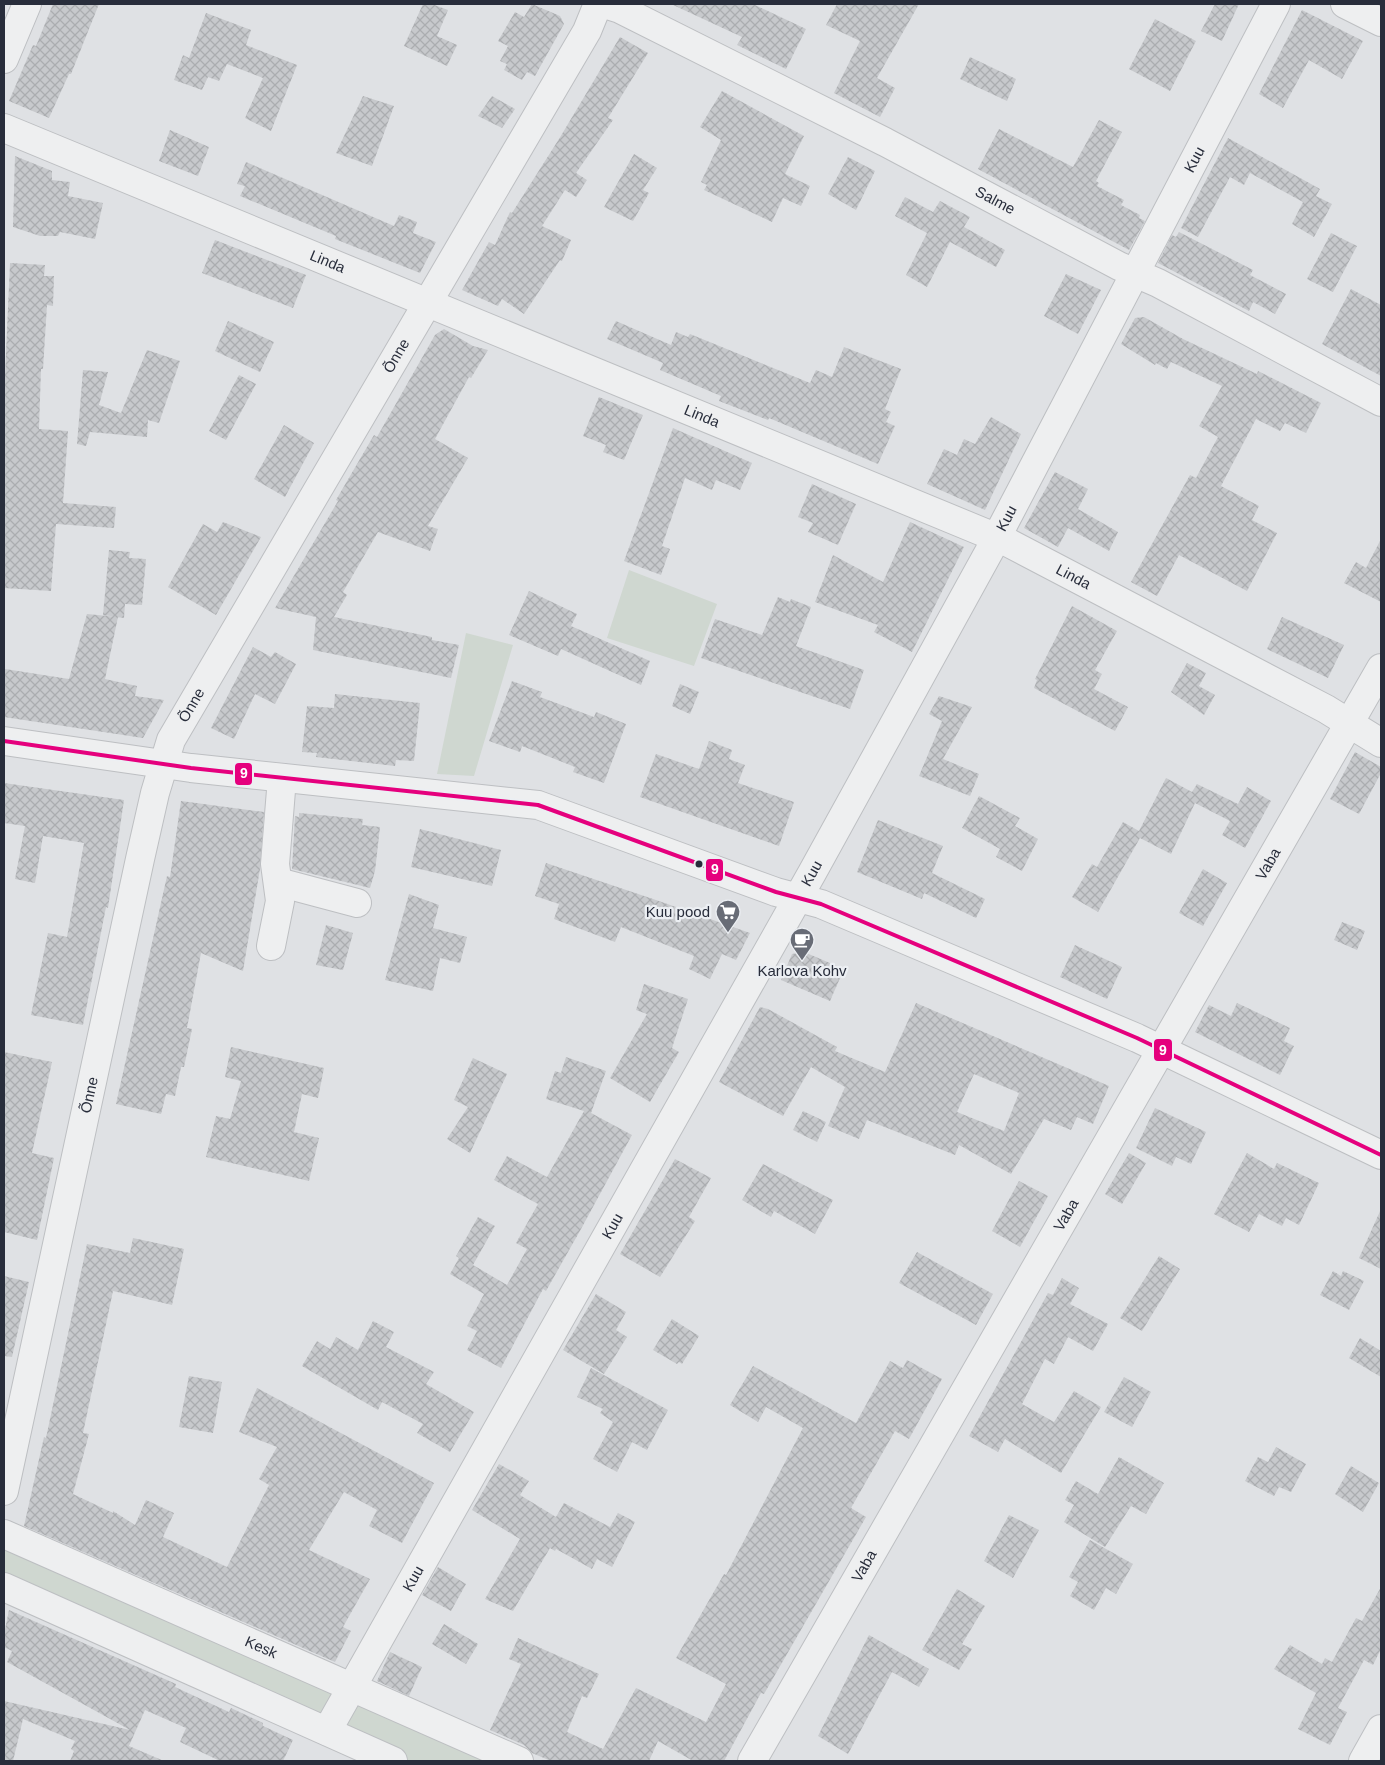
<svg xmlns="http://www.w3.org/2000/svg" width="1385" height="1765" viewBox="0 0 1385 1765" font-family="Arial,sans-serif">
<defs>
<pattern id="building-cross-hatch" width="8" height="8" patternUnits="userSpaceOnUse" patternTransform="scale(1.25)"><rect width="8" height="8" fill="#c7c9cc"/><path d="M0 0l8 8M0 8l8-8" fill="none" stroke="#abadb0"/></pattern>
</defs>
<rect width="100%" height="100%" fill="#dfe1e4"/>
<path fill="#cfd7d0" d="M629,570L717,604L694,666L607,638Z
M466,633L513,645L474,776L437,774Z
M4,1534L519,1761H393L4,1587Z"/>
<path fill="url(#building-cross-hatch)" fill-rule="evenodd" d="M53,4H99L71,74H69L49,118L9,101L33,45L36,46Z
M423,4H432L448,10L437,36L457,45L447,66L404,46Z
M532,4L560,16L564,24L535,76L527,72L522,80L504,70L507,64L500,61L508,46L498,41L515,12L524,17Z
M671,4H753L806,29L786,69L737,45L742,37Z
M837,4H919L877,78L895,88L880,117L834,93L860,41L826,25Z
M1215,4H1239L1222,41L1201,31Z
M1302,10L1363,41L1342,79L1309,60L1283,108L1259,94Z
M206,13L251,30L246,45L297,65L271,131L245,118L263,78L227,64L219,81L208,77L202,90L174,80L183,55L189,58Z
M1155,19L1196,41L1170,91L1129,69Z
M620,37L648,53L608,118L613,120L576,173L587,180L576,197L565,190L542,226L571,240L562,261L560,260L524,314L502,299L498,306L462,290L489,242L495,245L510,212L512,213L559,139Z
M970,57L1016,79L1007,101L960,79Z
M722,91L804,136L785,174L810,186L801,206L783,198L772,222L704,190L707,185L701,182L721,140L700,127Z
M363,96L394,106L372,166L336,153Z
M492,96L515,109L502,128L478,116Z
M1099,120L1122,132L1096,181L1099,183L1097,186L1124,200L1121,205L1140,215L1139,218L1145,221L1129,250L978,169L999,129L1073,167Z
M170,130L209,147L198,176L159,161Z
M1228,138L1320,189L1316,196L1332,204L1314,237L1292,224L1303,202L1250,173L1244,185L1230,177L1198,237L1181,228Z
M634,154L657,168L643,190L649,193L633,221L604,207Z
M15,156L52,171V180L70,182L68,196L103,203L95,239L60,232L58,236H40L13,227Z
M848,157L875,171L856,210L828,194Z
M246,162L394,226L399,215L417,222L413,233L436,242L420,273L335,239L336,236L240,196L245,186L237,184Z
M905,197L933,212L940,201L970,217L964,227L1005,250L996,267L950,242L927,287L906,275L927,233L895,216Z
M1179,232L1253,270L1250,275L1286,294L1275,314L1253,302L1249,311L1158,263L1172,235L1176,237Z
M1331,233L1357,246L1333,292L1307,279Z
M215,240L306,275L293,308L202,273Z
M10,263L45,265L44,276H54L53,306L47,305L43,369H41L39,429L68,431L63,503L116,507L114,528L56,524L51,591L4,588V397Z
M1066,274L1101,290L1078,334L1044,316Z
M1351,289L1381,305V376L1322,344Z
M1144,317L1183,339L1257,374L1258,371L1321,403L1306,433L1285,423L1280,431L1256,419L1221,486L1259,506L1252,520L1277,533L1247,591L1179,555L1157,596L1131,582L1190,475L1196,478L1218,437L1199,426L1222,386L1171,362L1167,369L1156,363L1155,365L1121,344L1135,318Z
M228,321L274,342L260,372L215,351Z
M616,321L671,345L676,332L688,337L690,334L810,383L816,370L832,377L844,347L901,369L885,409L891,412L886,422L895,426L878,464L769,418L768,420L719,401L721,396L660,370L663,363L607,339Z
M444,329L473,346L488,350L471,378L469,377L435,439L468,458L428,526L438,529L430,551L378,532L343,592L347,595L334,617L432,637V640L459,645L451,678L313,650L316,617L275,608L338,501L336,500L374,435L377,437L435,335Z
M147,350L180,361L159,423L148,420L147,437L90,432L86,446L77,444L83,370L108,372L99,405L121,413Z
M239,375L256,384L226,440L209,431Z
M599,397L643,415L624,460L603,452L606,445L583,436Z
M991,417L1021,434L985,510L927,484L944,449L957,455L964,439L975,444Z
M284,425L314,443L285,497L254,479Z
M673,428L752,463L740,490L716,480L712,490L685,478L662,546L670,549L661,575L624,561Z
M1055,472L1088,489L1078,509L1118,532L1109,551L1068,528L1058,547L1024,528Z
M812,484L856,504L838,545L808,532L813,523L798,517Z
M223,522L261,537L216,615L168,587L203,524L217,532Z
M910,522L964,547L912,652L874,632L878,625L815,602L833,555L883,582Z
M1381,539V602L1344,583L1356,562L1366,568Z
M109,550L130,552L129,558L146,559L142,605L125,604L124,618L103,615Z
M529,591L577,614L571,626L650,661L641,685L561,649L558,656L509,635Z
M778,597L790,602L791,599L811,607L796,646L864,670L850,709L701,658L715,619L762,635Z
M1072,606L1117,631L1095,670L1102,674L1094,689L1128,707L1115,731L1034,688L1037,680L1035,679Z
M87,614L118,617L105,679L137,686L135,696L164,700L143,738L4,717L5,669L69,679Z
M1282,617L1344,645L1328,678L1267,649Z
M253,647L271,657L275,652L296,664L275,704L255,694L234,739L211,728Z
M1187,663L1206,673L1199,686L1215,695L1204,715L1171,692Z
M512,681L542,692L540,697L594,717L596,712L626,724L604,783L573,772L575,767L522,746L520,752L489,741Z
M680,684L699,692L690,714L672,706Z
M335,694L420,703L414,761L396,760L395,766L316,757L317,753L302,752L307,706L334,708Z
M939,696L972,707L943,759L979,774L970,796L919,776L942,721L929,714Z
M709,741L732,750L729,759L745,765L738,783L794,802L779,846L640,797L656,754L699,769Z
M1355,752L1381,767V773L1359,814L1330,799Z
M1166,778L1192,792L1197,784L1238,804L1247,787L1271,801L1245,848L1222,835L1230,821L1195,803L1171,854L1140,838L1098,912L1072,897L1092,864L1097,867L1123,822L1139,831Z
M4,783L124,800L108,908L106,907L83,1025L31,1015L48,933L67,937L84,843L43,836L35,883L15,879L25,826L4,823Z
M979,796L1020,818L1015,826L1038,839L1022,871L996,857L1000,849L962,828Z
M181,801L264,812L260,869L243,971L201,953L187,1028L192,1029L184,1067H181L175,1096L166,1094L161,1114L116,1104L167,876L170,877Z
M299,813L363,819L362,825L380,827L375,871L370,888L292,869L295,816L299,817Z
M878,820L943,846L932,873L985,899L976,918L924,893L922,899L857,872Z
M420,829L501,850L492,886L411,867Z
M546,863L656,900L750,933L736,960L722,954L710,979L689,969L694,956L621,927L615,942L554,919L559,904L535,896Z
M1203,869L1227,883L1203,926L1179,913Z
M409,894L439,905L433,928L467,937L460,963L440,958L433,991L385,980Z
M1342,922L1365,931L1357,950L1334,940Z
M326,925L353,933L343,970L316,965Z
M1075,945L1122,967L1107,999L1060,977Z
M804,952L844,969L830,1001L781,980L792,954Z
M644,984L688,999L672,1048L679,1052L650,1102L610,1078L647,1014L636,1010Z
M916,1003L1109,1086L1093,1124L1077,1117L1071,1130L1044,1119L1011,1174L959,1145L955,1155L867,1120L859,1139L828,1126L845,1087L811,1067L783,1116L719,1082L760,1007L768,1009L837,1047L835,1051L885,1072ZM974,1074L1019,1093L1004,1131L957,1112Z
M1237,1003L1290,1028L1284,1041L1294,1046L1280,1075L1195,1032L1209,1005L1231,1016Z
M231,1047L324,1068L318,1098L302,1094L294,1132L319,1138L309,1181L206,1157L216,1116L230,1119L241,1081L225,1077Z
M4,1052L52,1062L32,1153L54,1158L37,1240L4,1232Z
M566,1057L606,1071L591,1113L632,1135L581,1229L546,1291L543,1289L501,1368L467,1350L477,1331L467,1326L484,1294L450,1274L459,1258L456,1256L478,1217L495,1226L473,1265L507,1285L527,1249L516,1243L538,1204L494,1180L507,1156L547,1177L584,1111L546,1099L555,1071L561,1073Z
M473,1058L507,1074L470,1153L447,1139L468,1107L454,1100Z
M1155,1108L1206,1132L1191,1164L1176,1157L1172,1166L1136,1148Z
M803,1111L826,1122L817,1142L793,1130Z
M1129,1153L1146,1163L1122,1204L1105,1194Z
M1247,1153L1274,1169L1277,1163L1319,1183L1299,1225L1286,1218L1282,1226L1259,1214L1249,1232L1214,1214Z
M675,1159L711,1178L689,1217L695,1221L660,1277L620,1254Z
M763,1164L833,1200L815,1234L774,1211L771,1217L742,1200Z
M1019,1181L1048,1196L1020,1247L992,1231Z
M1381,1209V1269L1359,1258Z
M133,1238L184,1249L172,1305L113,1291L83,1433L89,1434L73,1494L113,1513V1511L135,1525L146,1500L174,1513L163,1537L227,1567L269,1485L259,1479L277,1447L239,1432L257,1388L434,1483L402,1543L369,1526L377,1510L344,1492L309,1550L370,1579L343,1627L351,1631L335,1662L24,1526L44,1437L46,1438L87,1244L130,1253Z
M917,1252L993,1294L976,1325L899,1283Z
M1159,1256L1180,1269L1142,1331L1120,1318Z
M1333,1271L1341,1276L1343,1271L1364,1281L1349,1310L1320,1295Z
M4,1276L29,1282L12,1357L4,1356Z
M1062,1278L1079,1288L1070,1304L1108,1324L1093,1351L1068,1337L1054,1364L1045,1359L1022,1404L1054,1422L1074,1391L1101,1407L1061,1473L1005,1439L998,1452L969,1436L1048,1293L1053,1295Z
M596,1294L626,1312L616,1330L627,1337L604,1374L563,1350Z
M672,1319L699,1336L682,1364L679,1362L677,1364L653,1350Z
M373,1321L394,1332L386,1347L434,1372L426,1384L474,1412L450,1452L417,1433L423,1424L382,1402L378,1410L302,1366L317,1341L330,1349L336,1337L358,1350Z
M1360,1338L1381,1351V1377L1349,1358Z
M907,1360L942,1379L909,1439L895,1431L851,1508L866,1517L764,1694L761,1693L724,1761H693L658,1741L649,1761H551L532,1753L524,1745L490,1730L521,1664L509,1659L518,1638L599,1674L587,1698L582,1696L567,1732L603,1749L636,1688L706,1722L726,1684L676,1658L724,1574L726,1575L803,1428L766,1407L758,1422L730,1405L753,1366L856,1423L890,1361L903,1368Z
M591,1368L668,1410L647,1450L632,1442L617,1472L593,1459L613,1422L600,1413L603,1409L577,1397Z
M189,1376L222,1382L213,1433L179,1427Z
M1124,1377L1151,1392L1132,1427L1104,1412Z
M1276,1447L1306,1464L1291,1492L1279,1487L1274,1496L1245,1481L1258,1457L1268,1462Z
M1119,1457L1164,1483L1146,1514L1131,1506L1105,1547L1064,1522L1074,1505L1065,1500L1076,1481L1098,1494Z
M499,1464L529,1481L520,1495L556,1517L564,1503L610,1527L618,1513L635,1522L612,1567L597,1559L592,1569L556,1549L555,1551L550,1548L513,1611L485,1599L520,1539L472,1510Z
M1351,1466L1379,1483L1363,1512L1335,1494Z
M1009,1515L1039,1530L1013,1578L984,1561Z
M1090,1540L1133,1564L1116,1594L1106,1588L1094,1610L1070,1596L1078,1582L1069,1577Z
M438,1567L466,1584L451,1611L422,1595Z
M1381,1587V1649L1373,1665L1364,1660L1338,1708L1347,1712L1330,1745L1298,1729L1316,1693L1274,1669L1290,1645L1322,1664L1325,1658L1332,1662L1356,1618L1362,1621Z
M957,1589L985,1606L962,1644L972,1649L959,1670L922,1650Z
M9,1610L176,1684L175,1687L229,1712L231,1708L263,1723V1726L293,1740L283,1761H220L180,1742L186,1728L145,1710L129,1746L164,1761H70L74,1751L71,1749L75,1741L23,1719L13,1761H4V1701L130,1730L7,1662L12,1651L4,1647V1634Z
M444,1624L478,1644L466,1664L432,1644Z
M869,1635L929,1669L919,1687L892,1672L848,1754L818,1736Z
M390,1652L422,1667L409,1696L377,1681Z"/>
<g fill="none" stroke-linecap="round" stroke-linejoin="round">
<defs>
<g id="minor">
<path id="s1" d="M604,4L620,9L885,142L1119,266L1158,283L1381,402"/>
<path d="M1345,4L1381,22"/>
<path d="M4,59L27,4"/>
<path id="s2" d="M4,128L1007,542L1326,709L1381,743"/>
<path d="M4,741L191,768L538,805L776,892L821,904L1137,1038L1381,1155"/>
<path d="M278,882L357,903"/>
<path d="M271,946L280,901L275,864L282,778"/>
<path id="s3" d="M4,1491L140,859L155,793L171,740L587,31L598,4"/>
<path id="s4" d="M4,1534L519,1761"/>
<path d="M4,1587L393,1761"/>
<path id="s5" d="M327,1731L812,873L990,550L1276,4"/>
<path id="s6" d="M752,1761L1381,668"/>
<path d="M1363,1761L1381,1729"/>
</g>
</defs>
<use href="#minor" stroke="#bdbfc2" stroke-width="30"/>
<use href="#minor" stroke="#eeeff0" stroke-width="28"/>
<defs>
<path id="bus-1" d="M4,741L191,768L538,805L776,892L821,904L1137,1038L1381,1155"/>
</defs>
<use href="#bus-1" stroke="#eceff3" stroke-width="8"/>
<use href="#bus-1" stroke="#e5007d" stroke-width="4"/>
</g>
<defs>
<symbol id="supermarket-pin" viewBox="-11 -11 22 30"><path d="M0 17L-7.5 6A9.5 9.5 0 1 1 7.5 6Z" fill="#686c76" stroke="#eceff3"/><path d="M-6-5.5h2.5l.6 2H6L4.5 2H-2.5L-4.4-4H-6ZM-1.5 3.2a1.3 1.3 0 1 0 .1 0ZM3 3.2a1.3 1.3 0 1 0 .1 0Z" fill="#fff"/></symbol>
<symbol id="cafe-pin" viewBox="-11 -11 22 30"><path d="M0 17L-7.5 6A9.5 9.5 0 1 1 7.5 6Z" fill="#686c76" stroke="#eceff3"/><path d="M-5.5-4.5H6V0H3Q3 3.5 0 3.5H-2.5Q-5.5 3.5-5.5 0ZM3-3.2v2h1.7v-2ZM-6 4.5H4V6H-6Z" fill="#fff"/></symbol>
</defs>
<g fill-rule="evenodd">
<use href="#supermarket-pin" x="714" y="898" width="28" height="38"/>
<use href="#cafe-pin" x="788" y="926" width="28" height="38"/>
</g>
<circle fill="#282d3b" stroke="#eceff3" stroke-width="2" cx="699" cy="864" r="4.5"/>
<g text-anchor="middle" stroke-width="4.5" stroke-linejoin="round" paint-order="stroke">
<g font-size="15" fill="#282d3b" stroke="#eceff3">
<text dy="5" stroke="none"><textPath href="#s5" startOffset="1795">Kuu</textPath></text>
<text dy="5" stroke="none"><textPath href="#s1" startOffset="438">Salme</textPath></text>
<text dy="5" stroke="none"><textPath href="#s2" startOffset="350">Linda</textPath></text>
<text dy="5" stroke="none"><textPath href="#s3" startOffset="1215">Õnne</textPath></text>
<text dy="5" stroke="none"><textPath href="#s2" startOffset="755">Linda</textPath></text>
<text dy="5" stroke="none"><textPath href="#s5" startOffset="1390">Kuu</textPath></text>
<text dy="5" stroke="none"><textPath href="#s2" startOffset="1160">Linda</textPath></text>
<text dy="5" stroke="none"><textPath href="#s3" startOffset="810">Õnne</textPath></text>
<text dy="5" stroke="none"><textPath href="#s6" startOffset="1035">Vaba</textPath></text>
<text dy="5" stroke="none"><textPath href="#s5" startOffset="985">Kuu</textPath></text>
<text dy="5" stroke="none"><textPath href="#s3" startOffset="405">Õnne</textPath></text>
<text dy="5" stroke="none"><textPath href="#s6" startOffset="630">Vaba</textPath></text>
<text dy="5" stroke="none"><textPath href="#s5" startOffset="580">Kuu</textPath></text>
<text dy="5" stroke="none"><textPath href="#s6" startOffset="225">Vaba</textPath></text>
<text dy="5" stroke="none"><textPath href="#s5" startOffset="175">Kuu</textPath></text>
<text dy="5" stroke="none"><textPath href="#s4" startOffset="281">Kesk</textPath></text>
</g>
<g font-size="15" fill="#282d3b" stroke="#eceff3" text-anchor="end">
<text x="710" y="917">Kuu pood</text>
<text x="802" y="976" text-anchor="middle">Karlova Kohv</text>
</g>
</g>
<g stroke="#eceff3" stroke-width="2">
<rect x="234" y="762" width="19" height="24" rx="5" fill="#e5007d"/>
<rect x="705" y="858" width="19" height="24" rx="5" fill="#e5007d"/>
<rect x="1153" y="1038" width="20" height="24" rx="5" fill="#e5007d"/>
</g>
<g font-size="14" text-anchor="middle" font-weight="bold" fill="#fff">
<text x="244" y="778">9</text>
<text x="715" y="874">9</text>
<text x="1163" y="1055">9</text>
</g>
<rect width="1385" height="1765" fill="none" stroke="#282d3b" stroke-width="10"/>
</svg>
